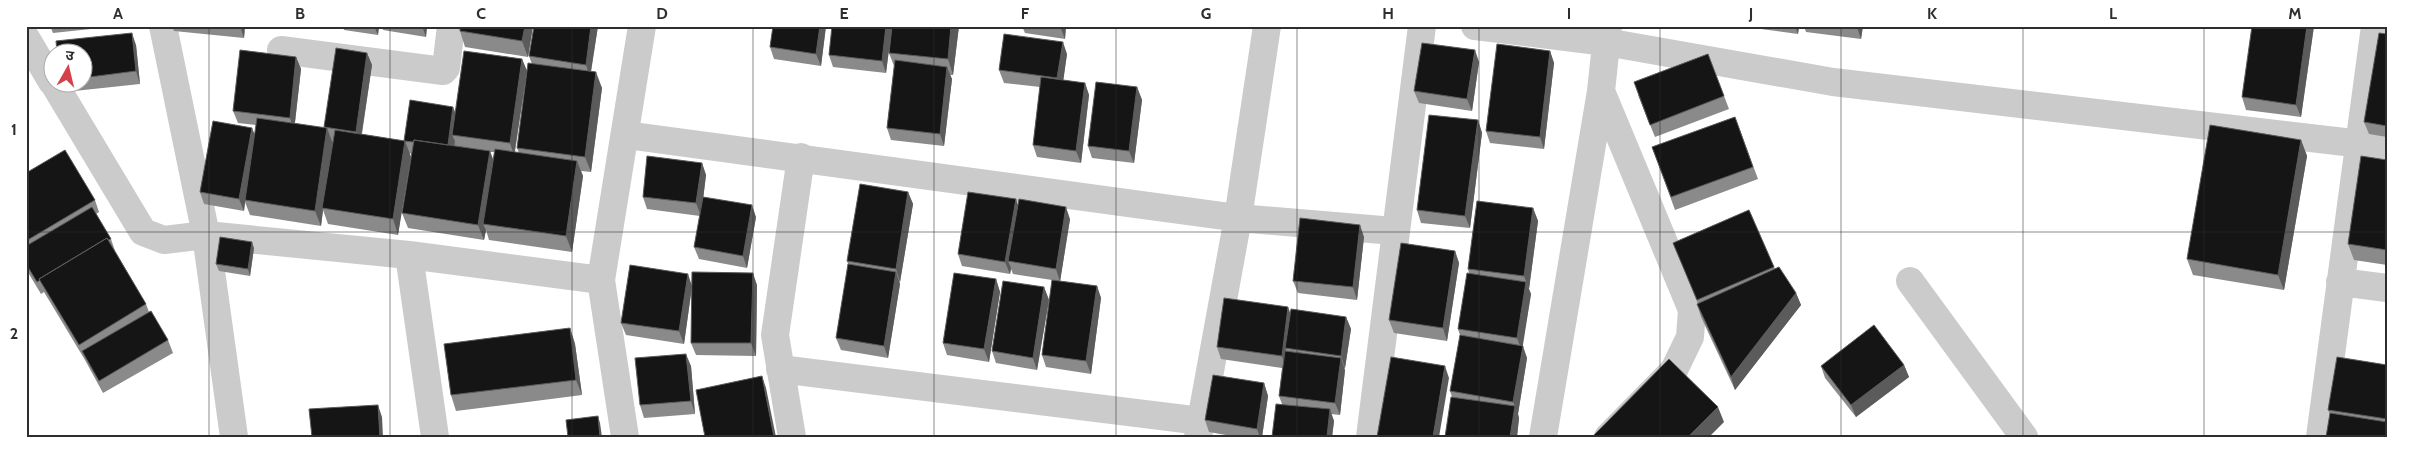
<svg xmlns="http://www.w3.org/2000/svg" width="2413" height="463" viewBox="0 0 2413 463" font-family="Cabin,'Noto Sans Devanagari',sans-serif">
<rect width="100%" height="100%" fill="#fff"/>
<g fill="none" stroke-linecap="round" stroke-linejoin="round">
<path stroke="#cbcbcb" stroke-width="28" d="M163,26L206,235L234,437
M1475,26L1606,42L1833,82L2387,147
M26,38L52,82
M281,50L443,71L446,68L451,26
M53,82L143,232L164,240L206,235L409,255L601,280
M1601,91L1692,310L1690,337L1674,370L1608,437
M626,135L1238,218L1394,231
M409,255L435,437
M1910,281L2024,437
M2340,282L2387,288
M780,369L1201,421
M625,437L601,280L642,26
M792,437L775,335L801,157
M1198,437L1238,218L1267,26
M1370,437L1422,26
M1543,437L1601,91L1608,26
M2320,437L2375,26"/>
</g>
<path fill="#8a8a8a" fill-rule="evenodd" d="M50,26H119L53,33Z
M172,26H245L244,38L174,31Z
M343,26H379L378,35L344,30Z
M382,26H427L426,37L383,30Z
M533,26L528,57L465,47L460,31Z
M598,26L591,72L602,88L591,172L581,171L583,176L572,252L489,240L486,230L484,240L408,228L402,213L411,154L410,153L398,235L328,224L323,210L321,226L250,215L245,202L244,211L204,204L200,192L255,134L256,125L238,123L233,111L296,57L301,69L295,123L324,128L367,53L372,65L362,134L404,141L455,112L522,59L527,71L515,152L519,153L517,148L532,64L529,56ZM490,152H494L493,160Z
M773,26H826L821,66L774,59L770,47Z
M832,26H892L886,73L833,67L829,55Z
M959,26L953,75H950L952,79L944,146L891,140L887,128L894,66L889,53Z
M1022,26H1066L1065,39L1025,33Z
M1745,26H1799L1798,34L1746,27Z
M1804,26H1863L1861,39L1806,32Z
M2314,26L2301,117L2246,110L2242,97Z
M2387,34V137L2369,134L2364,122Z
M136,45L140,84L65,92L61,82H82V52Z
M1550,51L1554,63L1544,149L1490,143L1486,131Z
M1067,54L1063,80L1085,83L1089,95L1081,163L1037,157L1033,145L1040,87L1004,83L999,70Z
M1708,54L1729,109L1655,137L1638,95Z
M1479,62L1472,111L1419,103L1414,91Z
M1137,87L1142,100L1134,163L1092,158L1088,146Z
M1735,117L1758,179L1675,210L1652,147Z
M1478,120L1482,133L1470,228L1421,223L1417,210Z
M2301,140L2307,156L2284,290L2193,275L2187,259Z
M2387,160V265L2354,260L2348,244Z
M702,163L706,175L703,199L756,217L747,268L699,259L694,247L700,216L647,209L643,197Z
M26,173L95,200L99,212L96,214L111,239L115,251L146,304L149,312L168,340L173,353L103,393L85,360L44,292L41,294L26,269Z
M908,192L913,204L900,282L899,281L900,284L888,358L841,350L836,338L848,264L847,261Z
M1018,204L1070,219L1060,281L1097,286L1101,298L1091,374L1046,367L1042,355L1052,280L1013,274L1011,269L1010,274L962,266L958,254Z
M1533,208L1538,221L1529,289L1531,294L1522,346L1527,358L1518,414L1519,418L1517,437H1445L1452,397L1450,391L1460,335L1458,329L1469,273L1468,269Z
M1749,210L1775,269L1796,293L1801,305L1735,390L1701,317L1697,304H1698L1673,243Z
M1364,237L1357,300L1298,293L1293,281Z
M254,248L250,276L219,271L216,264Z
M1455,251L1459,263L1447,341L1394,333L1389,320Z
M996,279L1000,292L989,362L947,355L943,343Z
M757,285L756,356L696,355L691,343L692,287L684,344L626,335L621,323L692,286Z
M1044,287L1049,300L1037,370L996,363L992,351Z
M1290,313L1346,317L1351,329L1345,368H1344L1345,370L1340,415L1331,414L1334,421L1332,437H1272L1282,404L1279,396L1282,368L1221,359L1217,347Z
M570,328L575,344L582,395L456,411L451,395Z
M1904,365L1909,377L1856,417L1825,378L1821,366Z
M2387,365V437L2330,414L2328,410Z
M691,366L695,414L644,418L640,405Z
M1264,383L1268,396L1262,437H1237L1209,432L1205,420Z"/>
<path fill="#5b5b5b" d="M240,26H245L244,38Z
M374,26H379L378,35Z
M422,26H427L426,37Z
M525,26H533L528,57L522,41Z
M591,26H598L590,77L586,65Z
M820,26H826L821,66L816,54Z
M886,26H892L886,73L882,61Z
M951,26H959L953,75L948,59Z
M1060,26H1066L1065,39Z
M1795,26H1799L1798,34Z
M1857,26H1863L1861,39L1857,27Z
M2307,26H2314L2301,117L2296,105Z
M132,33L136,45L140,84L136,71Z
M1063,42L1067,54L1062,90L1057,78Z
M1475,50L1479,62L1472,111L1467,99Z
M1550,51L1554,63L1544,149L1540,137Z
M367,53L372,65L360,144L356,132Z
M296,57L301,69L294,130L290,118Z
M522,59L527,71L514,155L510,143Z
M947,67L952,79L944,146L940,134Z
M596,72L602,88L591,172L585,157Z
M1085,83L1089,95L1081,163L1076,151Z
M1137,87L1142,100L1134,163L1129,151Z
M453,107L458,119L452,135L455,141L452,160L447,148Z
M1478,120L1482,133L1470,228L1465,216Z
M252,128L257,140L245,200V202L244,211L239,199Z
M327,128L333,144L322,208L323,210L321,226L315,211Z
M2301,140L2307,156L2284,290L2278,275Z
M405,141L411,157L398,235L393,219Z
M490,151L496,167L483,224L486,230L484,240L478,225Z
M577,161L583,176L572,252L566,236Z
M702,163L706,175L701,216L696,203Z
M908,192L913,204L900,282L896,269Z
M1016,199L1020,211L1008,261L1011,268L1010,274L1005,262Z
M752,205L756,217L747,268L743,256Z
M1066,207L1070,219L1060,282L1056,269Z
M1533,208L1538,221L1529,289L1524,276Z
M1360,225L1364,237L1357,300L1353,287Z
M252,242L254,248L250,276L248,269Z
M1455,251L1459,263L1447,341L1443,328Z
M896,272L900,284L888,358L884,346Z
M753,273L757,285L756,356L751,343Z
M688,274L692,286L684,344L679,331Z
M996,279L1000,292L989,362L984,349Z
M1526,282L1531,294L1522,351L1517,338Z
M1097,286L1101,298L1091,374L1086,361Z
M1044,287L1049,300L1037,370L1033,358Z
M1796,293L1801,305L1735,390L1731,377Z
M1288,307L1293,320L1285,348L1288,355L1286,368L1282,356Z
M1346,317L1351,329L1345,368L1341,356Z
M570,328L575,344L582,395L576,380Z
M1523,346L1527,358L1518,414L1519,418L1517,437H1510L1515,406L1513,402Z
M686,354L691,366L695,414L691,401Z
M1341,358L1345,370L1340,415L1335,403Z
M1904,365L1909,377L1856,417L1851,405Z
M1445,366L1449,378L1439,437H1433Z
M762,376L766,388L776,437H774Z
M1264,383L1268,396L1262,437H1260L1257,429Z
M378,405L382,417L383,437H380Z
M1718,407L1724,422L1709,437H1688Z
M1330,409L1334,421L1332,437H1327Z
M598,416L600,423L602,437H600Z"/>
<path fill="#151515" stroke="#5b5b5b" d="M460,26H525L522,41L460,31Z
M534,26H591L586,65L529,56Z
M773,26H820L816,54L770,47Z
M832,26H886L882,61L829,55Z
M892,26H951L948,59L889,53Z
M2252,26H2307L2296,105L2242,97Z
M132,33L136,71L82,78V52H57L56,41Z
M2379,33L2387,34V126L2364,122Z
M1004,34L1063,42L1057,78L999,70Z
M1422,43L1475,50L1467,99L1414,91Z
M1497,44L1550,51L1540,137L1486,131Z
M336,48L367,53L356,132L324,127Z
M240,50L296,57L290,118L233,111Z
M464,51L522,59L510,143L452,135Z
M1708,54L1724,96L1650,125L1634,82Z
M895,60L947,67L940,134L887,128Z
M528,63L596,72L585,157L517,148Z
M1041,77L1085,83L1076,151L1033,145Z
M1096,82L1137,87L1129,151L1088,146Z
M410,100L453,107L448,145L414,140L413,142L404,141Z
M1429,115L1478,120L1465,216L1417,210Z
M1735,117L1753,167L1671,197L1652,147Z
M257,118L327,128L315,211L245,200Z
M213,121L252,128L239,199L200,192Z
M2210,125L2301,140L2278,275L2187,259Z
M335,130L405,141L393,219L322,208Z
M414,140L490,151L478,225L402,213Z
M495,149L577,161L566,236L483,224Z
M65,150L95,200L26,241V173Z
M647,156L702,163L696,203L643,197Z
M2361,156L2387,160V250L2348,244Z
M860,184L908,192L896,269L847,261Z
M968,192L1016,199L1005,262L958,254Z
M703,197L752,205L743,256L694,247Z
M1019,199L1066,207L1056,269L1008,261Z
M1477,201L1533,208L1524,276L1468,269Z
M92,207L111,239L108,240L107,238L39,279L40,280L37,282L26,264V246Z
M1749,210L1774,267L1697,300L1673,243Z
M1300,218L1360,225L1353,287L1293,281Z
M220,237L252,242L248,269L216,264Z
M107,238L146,304L79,345L39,279Z
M1401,243L1455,251L1443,328L1389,320Z
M848,264L896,272L884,346L836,338Z
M630,265L688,274L679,331L621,323Z
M1779,267L1796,293L1731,377L1697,304Z
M692,272L753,273L751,343H691Z
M954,273L996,279L984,349L943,343Z
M1467,273L1526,282L1517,338L1458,329Z
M1052,280L1097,286L1086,361L1042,355Z
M1003,281L1044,287L1033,358L992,351Z
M1224,298L1288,307L1282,356L1217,347Z
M1291,309L1346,317L1341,356L1285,348Z
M151,311L168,340L99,381L82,351Z
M1874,325L1904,365L1851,405L1821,366Z
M570,328L576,380L451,395L444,344Z
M1460,335L1523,346L1513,402L1450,391Z
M1285,351L1341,358L1335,403L1279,396Z
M686,354L691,401L640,405L635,358Z
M1391,357L1445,366L1433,437H1377Z
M2337,357L2387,365V419L2328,410Z
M1669,359L1718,407L1688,437H1592Z
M1213,375L1264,383L1257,429L1205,420Z
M762,376L774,437H705L696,390Z
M1451,397L1515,406L1510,437H1445Z
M1276,404L1330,409L1327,437H1272Z
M378,405L380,437H312L309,409Z
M2330,413L2387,422V437H2326Z
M598,416L600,437H568L566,420Z"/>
<path fill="none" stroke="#2e2e2e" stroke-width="1" stroke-opacity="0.55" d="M209,26V437M390,26V437M572,26V437M753,26V437M934,26V437M1116,26V437M1297,26V437M1479,26V437M1660,26V437M1841,26V437M2023,26V437M2204,26V437M26,232H2387"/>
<rect width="2413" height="463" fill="none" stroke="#ffffff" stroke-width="55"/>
<g transform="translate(68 68) rotate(8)"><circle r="24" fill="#ffffff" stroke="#ababab"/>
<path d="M0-4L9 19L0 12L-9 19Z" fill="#d5404a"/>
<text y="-8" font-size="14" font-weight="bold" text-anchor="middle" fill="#2e2e2e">उ</text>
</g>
<rect x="28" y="28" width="2358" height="408" fill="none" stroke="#2e2e2e" stroke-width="2"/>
<g font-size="16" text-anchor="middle" font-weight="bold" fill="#2e2e2e">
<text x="118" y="19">A</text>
<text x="300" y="19">B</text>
<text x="481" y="19">C</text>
<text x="662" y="19">D</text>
<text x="844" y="19">E</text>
<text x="1025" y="19">F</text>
<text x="1206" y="19">G</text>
<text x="1388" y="19">H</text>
<text x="1569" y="19">I</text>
<text x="1751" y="19">J</text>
<text x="1932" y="19">K</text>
<text x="2113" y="19">L</text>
<text x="2295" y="19">M</text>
<text x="14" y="135">1</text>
<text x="14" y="339">2</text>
</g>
</svg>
